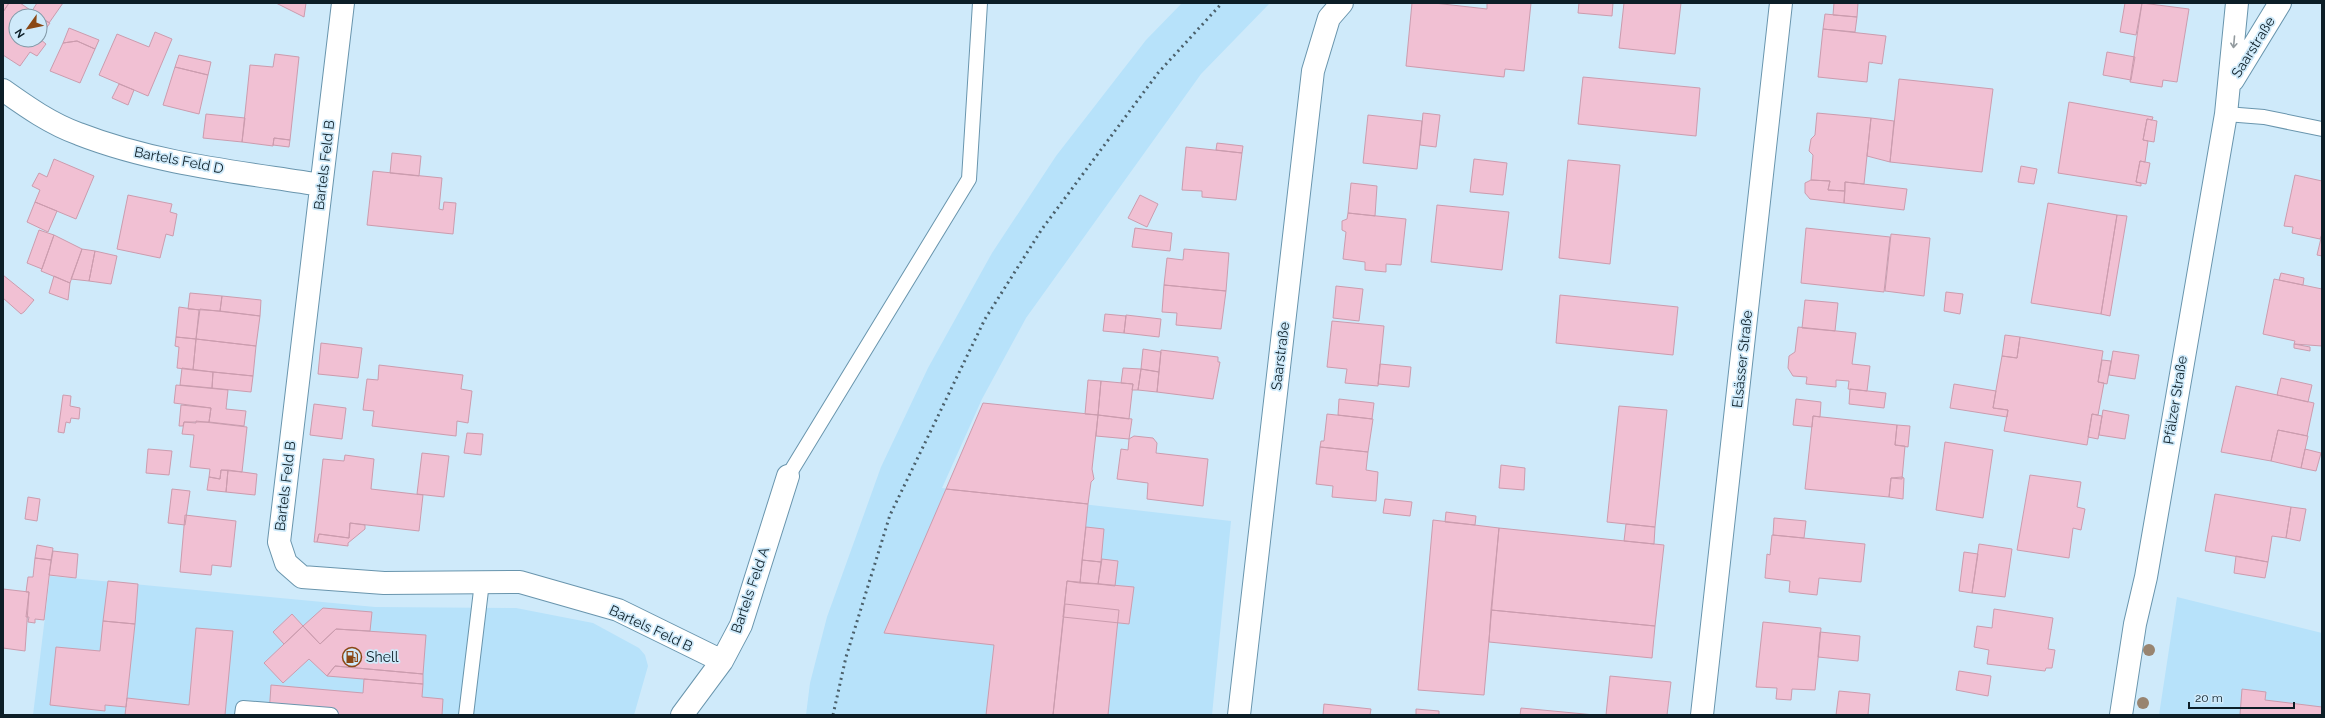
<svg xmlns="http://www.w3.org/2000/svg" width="2325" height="718" viewBox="0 0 2325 718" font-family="Raleway,sans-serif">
<rect width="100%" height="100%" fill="#cfeafa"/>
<path fill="#b7e2fa" d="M1182,3H1270L1201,74L1026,318L982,399L942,488L1231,521L1212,715H806L810,683L827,617L881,467L928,368L992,253L1056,156L1146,40Z
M50,576L375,607L516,608L593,623L639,648L645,655L648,666L634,715H33Z
M2177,597L2322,633V715H2159Z"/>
<path fill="#f1c0d3" stroke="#cb9cae" d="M3,3H9L3,12Z
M9,3H20L39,16H16V40L40,39L46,44L37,56L30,52L20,66L3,55V12Z
M37,3H63L49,23L32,11Z
M276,3H306L304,17Z
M1412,3H1434L1487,9V3H1531L1524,71L1505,69L1504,77L1406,66Z
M1579,3H1613L1612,16L1578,13Z
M1624,3H1681L1675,54L1619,48Z
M1834,3H1858L1857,17L1833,15Z
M2125,3H2142L2136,35L2120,32Z
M2142,3L2189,9L2177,82L2163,80L2162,87L2130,82Z
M1825,14L1857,17L1855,32L1823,29Z
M40,17L50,23L40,37Z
M69,28L99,40L95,49L77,41L63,43Z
M1823,29L1886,36L1882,64L1869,62L1867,82L1818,77Z
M155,32L172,39L148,96L99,75L117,34L149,47Z
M77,41L95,49L80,83L50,71L63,43Z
M2107,52L2135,57L2131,80L2103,75Z
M275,54L299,57L290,140L274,138L273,146L242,142L250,65L273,67Z
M179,55L211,62L208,75L175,67Z
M175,67L208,75L199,114L163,105Z
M1583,77L1700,88L1696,136L1578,124Z
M1899,79L1993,89L1982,172L1890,162Z
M119,84L134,90L128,105L112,98Z
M2069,102L2153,117L2152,120L2147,119L2143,140L2148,141L2145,162L2140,161L2136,182L2141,183V186L2058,173Z
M1423,113L1440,115L1436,147L1420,145Z
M1817,113L1871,118L1864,184L1845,182V191L1828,190L1830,181L1811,180L1813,155L1809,151L1811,139L1815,135Z
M206,114L245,118L242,142L203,138Z
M1368,115L1422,121L1417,169L1363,163Z
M1871,118L1894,121L1890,162L1867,156Z
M2147,119L2157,121L2154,142L2143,140Z
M274,138L290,140L289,147L273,145Z
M1217,143L1243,146L1242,153L1216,150Z
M1186,147L1242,153L1236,200L1202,197V191L1182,190Z
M392,153L421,156L419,176L390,173Z
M54,159L94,176L76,219L35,202L40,190L32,186L39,173L47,177Z
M1474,159L1507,163L1503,195L1470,192Z
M1568,160L1620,165L1610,264L1559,258Z
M2140,161L2150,163L2146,184L2136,182Z
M2021,166L2037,169L2034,184L2018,182Z
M373,171L442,178L439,209L443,210L444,202L456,203L453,234L367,225Z
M2295,175L2322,181V234L2320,239L2292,233L2293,227L2284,226Z
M1811,180L1830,181L1828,190L1845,191L1844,203L1810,199L1805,193V183Z
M1845,182L1907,189L1904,210L1844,203Z
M1351,183L1377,186L1375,216L1348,213Z
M128,195L172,204L170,212L177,214L173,236L166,234L160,258L117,249Z
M1140,195L1158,204L1147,227L1128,218Z
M35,202L57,211L48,232L27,222Z
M2048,203L2117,215L2101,314L2031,303Z
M1437,205L1509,212L1502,270L1431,262Z
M1348,213L1406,219L1401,265L1386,264V272L1365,270V262L1343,259L1346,232L1342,230V221L1347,219Z
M2117,215L2127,216L2110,316L2101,314Z
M1135,228L1172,233L1170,251L1132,247Z
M1806,228L1890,237L1884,292L1801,283Z
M39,230L54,235L42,269L27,263Z
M1891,234L1930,238L1924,296L1885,291Z
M2322,234V256L2317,255Z
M54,235L82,249L70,283L41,271Z
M82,249L95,251L89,281L71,279Z
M1184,249L1229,253L1226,291L1164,285L1167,258L1183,260Z
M95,251L117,256L111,284L89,281Z
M2281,273L2304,278L2303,285L2279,280Z
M3,275L34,300L24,312L21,314L3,298Z
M54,276L70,283L68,300L49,293Z
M2274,279L2322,289V346L2294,344L2295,341L2263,334Z
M1164,285L1226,291L1221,329L1176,325L1177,313L1162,312Z
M1336,286L1363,289L1359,321L1333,318Z
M1946,292L1963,294L1960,314L1944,311Z
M190,293L222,296L220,311L188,309Z
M1560,295L1678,307L1673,355L1556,343Z
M222,296L261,300L260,316L220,311Z
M1805,300L1838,303L1835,331L1802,328Z
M179,307L199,310L196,339L176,337Z
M200,309L260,316L256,346L196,339Z
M1105,314L1126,316L1124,333L1103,331Z
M1126,315L1161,319L1159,337L1124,333Z
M1332,321L1384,326L1378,386L1345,383L1347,369L1327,367Z
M1798,327L1856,333L1852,364L1870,366L1867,391L1848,389L1849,381L1836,380V387L1806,384L1807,377L1793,376L1788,368L1789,356L1795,352Z
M2005,335L2020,337L2017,358L2002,356Z
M176,337L196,339L193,370L177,368L179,347L175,346Z
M2020,337L2103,351L2098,382L2104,383L2098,415L2092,414L2087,445L2004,431L2008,410L1993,408L1996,390L2002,356L2017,358Z
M196,339L256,346L253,376L193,370Z
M321,343L362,348L358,378L318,374Z
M2294,344L2310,347V351L2294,348Z
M1143,349L1161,352L1159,372L1141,369Z
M1161,350L1218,357V362H1220L1213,399L1157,392Z
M2113,351L2139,355L2135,379L2109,375Z
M2102,360L2111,361L2107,384L2098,382Z
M1380,364L1411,367L1409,387L1378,384Z
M379,365L463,375L461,389L472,391L468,423L457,421L456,436L372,426L374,411L363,410L367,379L378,380Z
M182,368L213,372L212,388L180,385Z
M1123,368L1141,369L1138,390H1132L1133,384L1121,383Z
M1141,369L1159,372L1157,392L1138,390Z
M213,372L253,376L251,392L212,388Z
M2281,378L2312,385L2308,402L2277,395Z
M1088,380L1101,381L1098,415L1085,414Z
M1101,381L1133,384L1129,419L1098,415Z
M1954,384L1996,391L1993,408L2008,410L2007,417L1950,408Z
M176,385L228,390L226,409L246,411L244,426L209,422L211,408L174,403Z
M2236,386L2314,403L2307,436L2278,430L2271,461L2221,452Z
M1850,389L1886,393L1884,408L1849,404Z
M63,395L71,396L70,406L80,408L79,419L71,418L70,423L66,422L64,433L58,432Z
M1339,399L1374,403L1372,419L1338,415Z
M1796,399L1821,402L1820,417L1813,416L1812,427L1793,425Z
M983,403L1098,415L1092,469L1094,479L1091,482L1088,504L946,489Z
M314,404L346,408L342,439L310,435Z
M181,405L211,408L209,422H184L183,426H179Z
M1619,406L1667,410L1655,527L1607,522Z
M2103,410L2129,415L2125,439L2099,435Z
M1327,414L1373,419L1368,452L1320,447L1321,441H1324Z
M2092,414L2102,416L2098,439L2088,437Z
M1098,415L1132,419L1129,439L1096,436Z
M1813,416L1897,425L1895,445L1905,446L1902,479L1891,478L1889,497L1805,489Z
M196,421L247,427L242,472L221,470L220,479L209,477L210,469L190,467L194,435L182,434L184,422L196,423Z
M1897,425L1910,426L1908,447L1895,445Z
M2278,430L2308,436L2301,468L2271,461Z
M467,433L483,434L481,455L464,453Z
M1134,436L1153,438L1157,443L1156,453L1208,459L1203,506L1147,499L1148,483L1117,479L1121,449L1128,450L1129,439Z
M1945,442L1993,450L1983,518L1936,510Z
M1320,447L1368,452L1366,470L1378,472L1376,501L1332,497L1333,486L1316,484Z
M148,449L172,451L169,475L146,473Z
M2305,449L2321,453L2316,471L2301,468Z
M422,453L449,456L444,497L417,494Z
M345,455L374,459L371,489L423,495L419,531L350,523L349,538L319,534L317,542H314L323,459L344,461Z
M1501,465L1525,468L1524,490L1499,488Z
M221,470H228L226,492L207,490L209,477L220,479Z
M228,470L257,474L255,495L226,492Z
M2030,475L2081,482L2077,507L2085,509L2081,530L2073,528L2069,558L2017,550Z
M1902,477L1904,478L1903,499L1889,497L1891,478Z
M172,489L190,491L185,525L168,523Z
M946,489L1088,504L1080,583L1067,581L1053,715H986L994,645L884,633Z
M2215,494L2291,507L2286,538L2272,536L2268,562L2205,551Z
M28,497L40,499L37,521L25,519Z
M1385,499L1412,502L1410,516L1383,513Z
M2291,507L2306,509L2300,541L2286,538Z
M1446,512L1476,516L1475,525L1445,522Z
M185,515L236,521L231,567L212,565L211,575L180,572Z
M1774,518L1806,521L1804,538L1773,535Z
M1433,520L1499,528L1484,695L1418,690Z
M350,523L365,525V529L348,543V546L317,542L319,534L349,538Z
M1626,524L1655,527L1654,544L1624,541Z
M1086,527L1104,529L1101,562L1082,560Z
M1499,528L1664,545L1655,626L1491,610Z
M1772,535L1865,544L1861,582L1819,578L1817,595L1789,592L1790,581L1765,578L1767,554L1770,555Z
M1979,544L2012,549L2005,597L1972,593Z
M37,545L53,548L51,560L35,558Z
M53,551L78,554L76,578L49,575Z
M1964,552L1978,554L1972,593L1959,591Z
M2236,556L2268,562L2265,578L2234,573Z
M35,558L51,560L44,620L35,619V623L28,622L29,617H26L29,592H26L28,577H33Z
M1102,559L1118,561L1115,586L1098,584Z
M1082,560L1101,562L1098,584L1080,583Z
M108,581L138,584L135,624L103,621Z
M1067,581L1134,587L1129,624L1063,617Z
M3,589L29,592L25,651L3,648Z
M1065,604L1119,610L1108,715H1053Z
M323,608L372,612L370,631L336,629L320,644L303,626Z
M1994,609L2053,618L2048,649L2055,650L2052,668H2046L2045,671L1987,664L1989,650L1974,647L1977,626L1992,628Z
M1491,610L1655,626L1652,658L1489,642Z
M292,614L303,626L284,644L273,632Z
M103,621L135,624L126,707L105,705V711L50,705L56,647L100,651Z
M1763,622L1821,628L1815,690L1792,689L1791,700L1776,699L1777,688L1756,687Z
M303,626L320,644L336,629L426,635L423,674L335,666L327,676L309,659L283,683L264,663Z
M196,628L233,631L225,715H125L127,698L189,705Z
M1820,632L1860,636L1858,661L1818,657Z
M335,666L423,674V684L327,676Z
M1959,671L1991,676L1988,696L1956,690Z
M1610,676L1671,682L1667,715H1606Z
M364,679L423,684L422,697L443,699L442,715H269L271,685L363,693Z
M2242,689L2266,692L2265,700L2322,707V715H2240Z
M1839,691L1870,694L1868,715H1836Z
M1324,704L1371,709L1370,715H1323Z
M1521,708L1595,715H1520Z
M1416,709L1439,711V715H1416Z"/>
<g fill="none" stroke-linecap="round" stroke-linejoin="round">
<defs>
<path id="service" d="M2226,114L2264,117L2322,129
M788,476L969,179L980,3
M242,715L243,708L331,715
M466,715L482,582"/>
<path id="minor" d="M343,3L279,542L286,563L302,577L384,583L520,582L618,610L722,661
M3,90C27,107 51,124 79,134C156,164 240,172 321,185
M682,715L722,661L741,625L788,476
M1239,715L1313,71L1329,18L1342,3
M1702,715L1781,3"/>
<path id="tertiary" d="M2233,80L2280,3
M2121,715L2135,624L2146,577L2226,114L2237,3"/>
</defs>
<use href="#service" stroke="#6995ad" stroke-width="16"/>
<use href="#minor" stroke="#6995ad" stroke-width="24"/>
<use href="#tertiary" stroke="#6995ad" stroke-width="24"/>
<use href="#service" stroke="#fff" stroke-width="14"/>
<use href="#minor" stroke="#fff" stroke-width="22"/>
<use href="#tertiary" stroke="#fff" stroke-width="22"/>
<path stroke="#4b606b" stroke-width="3" stroke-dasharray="2 4" stroke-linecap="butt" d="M833,715L846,657L890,515L985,319L1042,229L1158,73L1222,3"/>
</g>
<g fill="#988470">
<circle cx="2149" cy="650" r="6"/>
<circle cx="2143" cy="703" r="6"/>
</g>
<defs><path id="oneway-shaft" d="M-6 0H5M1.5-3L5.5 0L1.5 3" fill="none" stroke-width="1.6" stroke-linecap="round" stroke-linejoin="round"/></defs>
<use stroke="#929a9e" href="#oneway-shaft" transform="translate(2234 42) rotate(95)"/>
<defs>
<symbol id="fuel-ring" viewBox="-11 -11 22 22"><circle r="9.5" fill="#cfeafa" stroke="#8a4815" stroke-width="1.5"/><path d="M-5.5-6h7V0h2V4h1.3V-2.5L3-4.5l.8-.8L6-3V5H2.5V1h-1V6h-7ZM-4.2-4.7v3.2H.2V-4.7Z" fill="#8a4815"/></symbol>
</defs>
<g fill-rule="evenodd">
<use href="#fuel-ring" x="341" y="646" width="22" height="22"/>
</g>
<g text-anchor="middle" stroke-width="3.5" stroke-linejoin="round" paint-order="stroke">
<g font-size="14" fill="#0c1e27" stroke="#cfeafa">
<text transform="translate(2253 47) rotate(-58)" y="5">Saarstraße</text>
<text transform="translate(179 160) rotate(11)" y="5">Bartels Feld D</text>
<text transform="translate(324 165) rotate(-83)" y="5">Bartels Feld B</text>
<text transform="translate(1280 356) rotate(-83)" y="5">Saarstraße</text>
<text transform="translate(1742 359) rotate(-84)" y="5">Elsässer Straße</text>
<text transform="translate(2175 400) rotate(-81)" y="5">Pfälzer Straße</text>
<text transform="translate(285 486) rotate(-83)" y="5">Bartels Feld B</text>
<text transform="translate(750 590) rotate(-71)" y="5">Bartels Feld A</text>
<text transform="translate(651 628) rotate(25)" y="5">Bartels Feld B</text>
</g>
<g font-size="14" fill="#0c1e27" stroke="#cfeafa" text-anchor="start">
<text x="366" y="662">Shell</text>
</g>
</g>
<rect width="2325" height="718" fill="none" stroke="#0c1e27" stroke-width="8"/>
<g transform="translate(28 28) rotate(237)"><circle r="19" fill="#cfeafa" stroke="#8198a6"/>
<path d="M0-3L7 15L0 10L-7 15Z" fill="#8a4815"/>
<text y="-6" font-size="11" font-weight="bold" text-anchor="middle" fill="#0c1e27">N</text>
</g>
<path d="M2189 702v6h105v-6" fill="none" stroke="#0c1e27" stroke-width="2"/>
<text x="2195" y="702" font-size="12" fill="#0c1e27" stroke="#cfeafa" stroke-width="3" paint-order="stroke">20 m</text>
</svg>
